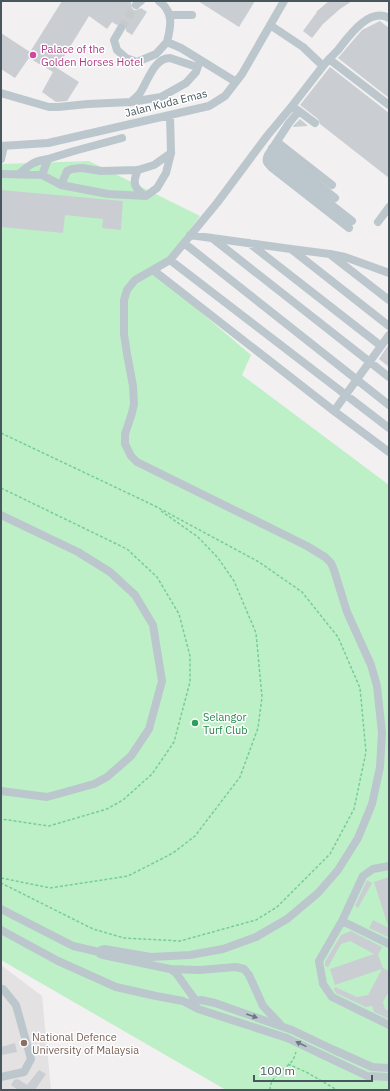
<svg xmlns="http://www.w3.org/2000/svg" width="390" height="1091" viewBox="0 0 390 1091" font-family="'IBM Plex Sans',sans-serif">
<rect width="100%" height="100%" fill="#f2f0f0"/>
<path fill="#e3e1e2" d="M1,965L42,996L51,1090H1Z"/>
<path fill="#bef0c8" d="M89,161L200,216L157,275L251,355L242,375L389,485V1090H226L1,960V164Z"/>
<path fill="#caced2" d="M62,1H130L131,2V5L132,8L134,10H137L141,8L147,12L132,35L126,31V26L123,23H121L117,25L112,22L107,29L89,16L57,68L79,82L67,101L56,102L42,92L53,72L29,58L15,78L1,69V33L30,52Z
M198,1H255L239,27Z
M329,1H352L340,9L323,24L312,38L303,31L317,12H316Z
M380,21L389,28V98L338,58L362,30Z
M330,67L389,113V178L320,124L318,119L300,105Z
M300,119L308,126L293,127V126Z
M1,190L123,201L121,230L102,228L103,219L65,215L63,233L1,227Z
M389,344V367L379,359Z
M389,877V926H388L374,882Z
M367,880L372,883L358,908L355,906Z
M373,920L389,928V935L388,937L369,928Z
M351,931L382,947L378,955L383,968L389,971V991L383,1002L385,1009L389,1011V1019L374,1012L372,1006L366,1007L336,993L334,990L335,987L357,997L368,995L382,969L335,985L330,969L374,954L350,941L341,944L328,967L325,966V962L341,935Z
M15,1043L17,1052L1,1055V1047Z
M39,1070L46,1074L35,1090H18L11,1085L14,1080L18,1079L27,1085Z"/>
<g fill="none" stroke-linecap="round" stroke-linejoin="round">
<path stroke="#c7cacb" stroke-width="8" stroke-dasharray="8 4" stroke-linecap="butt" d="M121,28L136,5"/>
<path stroke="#76ce92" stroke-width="1.5" stroke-dasharray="3 2" stroke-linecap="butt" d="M1,433L155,506L259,562L302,592L338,637L360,688L366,752L354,809L330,854L277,907L256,920L180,941L124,938L93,929L1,883
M1,488L127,549L157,577L179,614L190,656V682L174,742L152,774L123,800L107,809L49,826L1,819
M1,878L50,888L128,876L173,853L195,836L240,777L258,728L262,697L256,633L234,581L218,558L198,537L161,511
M288,1064L308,1073L337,1090
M270,1090C270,1076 285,1070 293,1060C294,1058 295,1055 296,1052"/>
<path stroke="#bbc7cd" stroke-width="8" d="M159,1C174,12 171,26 167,42
M136,5L141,1
M170,15H192
M121,28L114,40L117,50L126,58L137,62L156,54L167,42L181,48L236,82
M329,59L389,105
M323,66C328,60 333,55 338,50C349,36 369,7 389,18
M1,93L49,107H58L88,104L131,102L161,97L186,83L196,72L200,60
M131,102C134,99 138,96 140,93C148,81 154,58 170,58L197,67
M296,109L315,123
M299,111L289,123L268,155C265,161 267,163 271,167L349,228
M277,142L332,185
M1,146L48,143L209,106L225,96L242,74L284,1
M272,148L335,198
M268,155L352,221
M1,159L4,146
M138,170C132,183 134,188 145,196
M1,174L42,175L61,185L108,194L146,196L157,188L166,173L171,153L170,115
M19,174C29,165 34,161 48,159
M42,175L48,159L74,151L122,138
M61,185L67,171L72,169L82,168L101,171L138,170L154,165L171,153
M378,222L389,207
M190,235L291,249L330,254L345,257L389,273
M212,238L389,377
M184,243L389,405
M249,243L381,346
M291,249L389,326
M331,255L389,300
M170,260L389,428
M153,270L334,411
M389,335L334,411L389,452
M1,515L78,552L110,572L135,595L153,625L162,681L149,729L131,756L107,777L94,784L47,797L1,791
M389,866L373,869L363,876L342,921L319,961L323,984L332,997L389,1025
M1,909L73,946L99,952
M342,921L389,944
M1,930L58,961L116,987L156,996L183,1001L198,1009L287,1038L367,1076L389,1077
M170,969L199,970L236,967L244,969L249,975L263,1006L280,1024
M1,989H3L16,1005L31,1059L24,1072L1,1077
M191,1002L201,1000L215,1003L292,1030L334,1050L372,1067L389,1068
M195,1007L196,1001L176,973L170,969L103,955L100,954L99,952L101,950L104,949L151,957L190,955L223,949L256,937L287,919L318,893L338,870L358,838L372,804L380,767L382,733L377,686L371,665L347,612L334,570L331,563L325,557L307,546L137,462L131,456L125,444V434L132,413L134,404L133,386L127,354L124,334V300L127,290L135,280L170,260L217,203L267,136L292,106L323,66L303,47L270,25"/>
</g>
<defs><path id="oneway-solid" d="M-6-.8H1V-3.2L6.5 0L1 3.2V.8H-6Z"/></defs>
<g fill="#6a797f">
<use href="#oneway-solid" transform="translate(252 1016) rotate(19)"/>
<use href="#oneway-solid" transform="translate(301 1044) rotate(-154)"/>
</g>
<circle fill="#d1479c" stroke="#fff" stroke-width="1.5" cx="33" cy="55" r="4"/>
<circle fill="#2e9e5b" stroke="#fff" stroke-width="1.5" cx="195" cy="723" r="4"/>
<circle fill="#8d6e63" stroke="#fff" stroke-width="1.5" cx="24" cy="1043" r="4"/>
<g text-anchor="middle" stroke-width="3" stroke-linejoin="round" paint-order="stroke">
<g font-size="11" fill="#b23c85" stroke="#fff" text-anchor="start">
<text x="41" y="53">Palace of the<tspan x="41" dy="13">Golden Horses Hotel</tspan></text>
</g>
<g font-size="11" fill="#47575d" stroke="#fff">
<text transform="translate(166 103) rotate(-14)" y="4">Jalan Kuda Emas</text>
</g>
<g font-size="11" fill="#27864d" stroke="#fff" text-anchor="start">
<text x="203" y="721">Selangor<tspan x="203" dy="13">Turf Club</tspan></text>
</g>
<g font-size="11" fill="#785e54" stroke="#fff" text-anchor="start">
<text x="32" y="1041">National Defence<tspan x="32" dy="13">University of Malaysia</tspan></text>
</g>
</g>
<rect width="390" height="1091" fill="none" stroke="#47575d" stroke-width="4"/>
<path d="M254 1075v6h118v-6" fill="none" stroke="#47575d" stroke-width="2"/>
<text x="260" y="1075" font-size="12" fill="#47575d" stroke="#ffffff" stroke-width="3" paint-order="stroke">100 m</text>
</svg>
